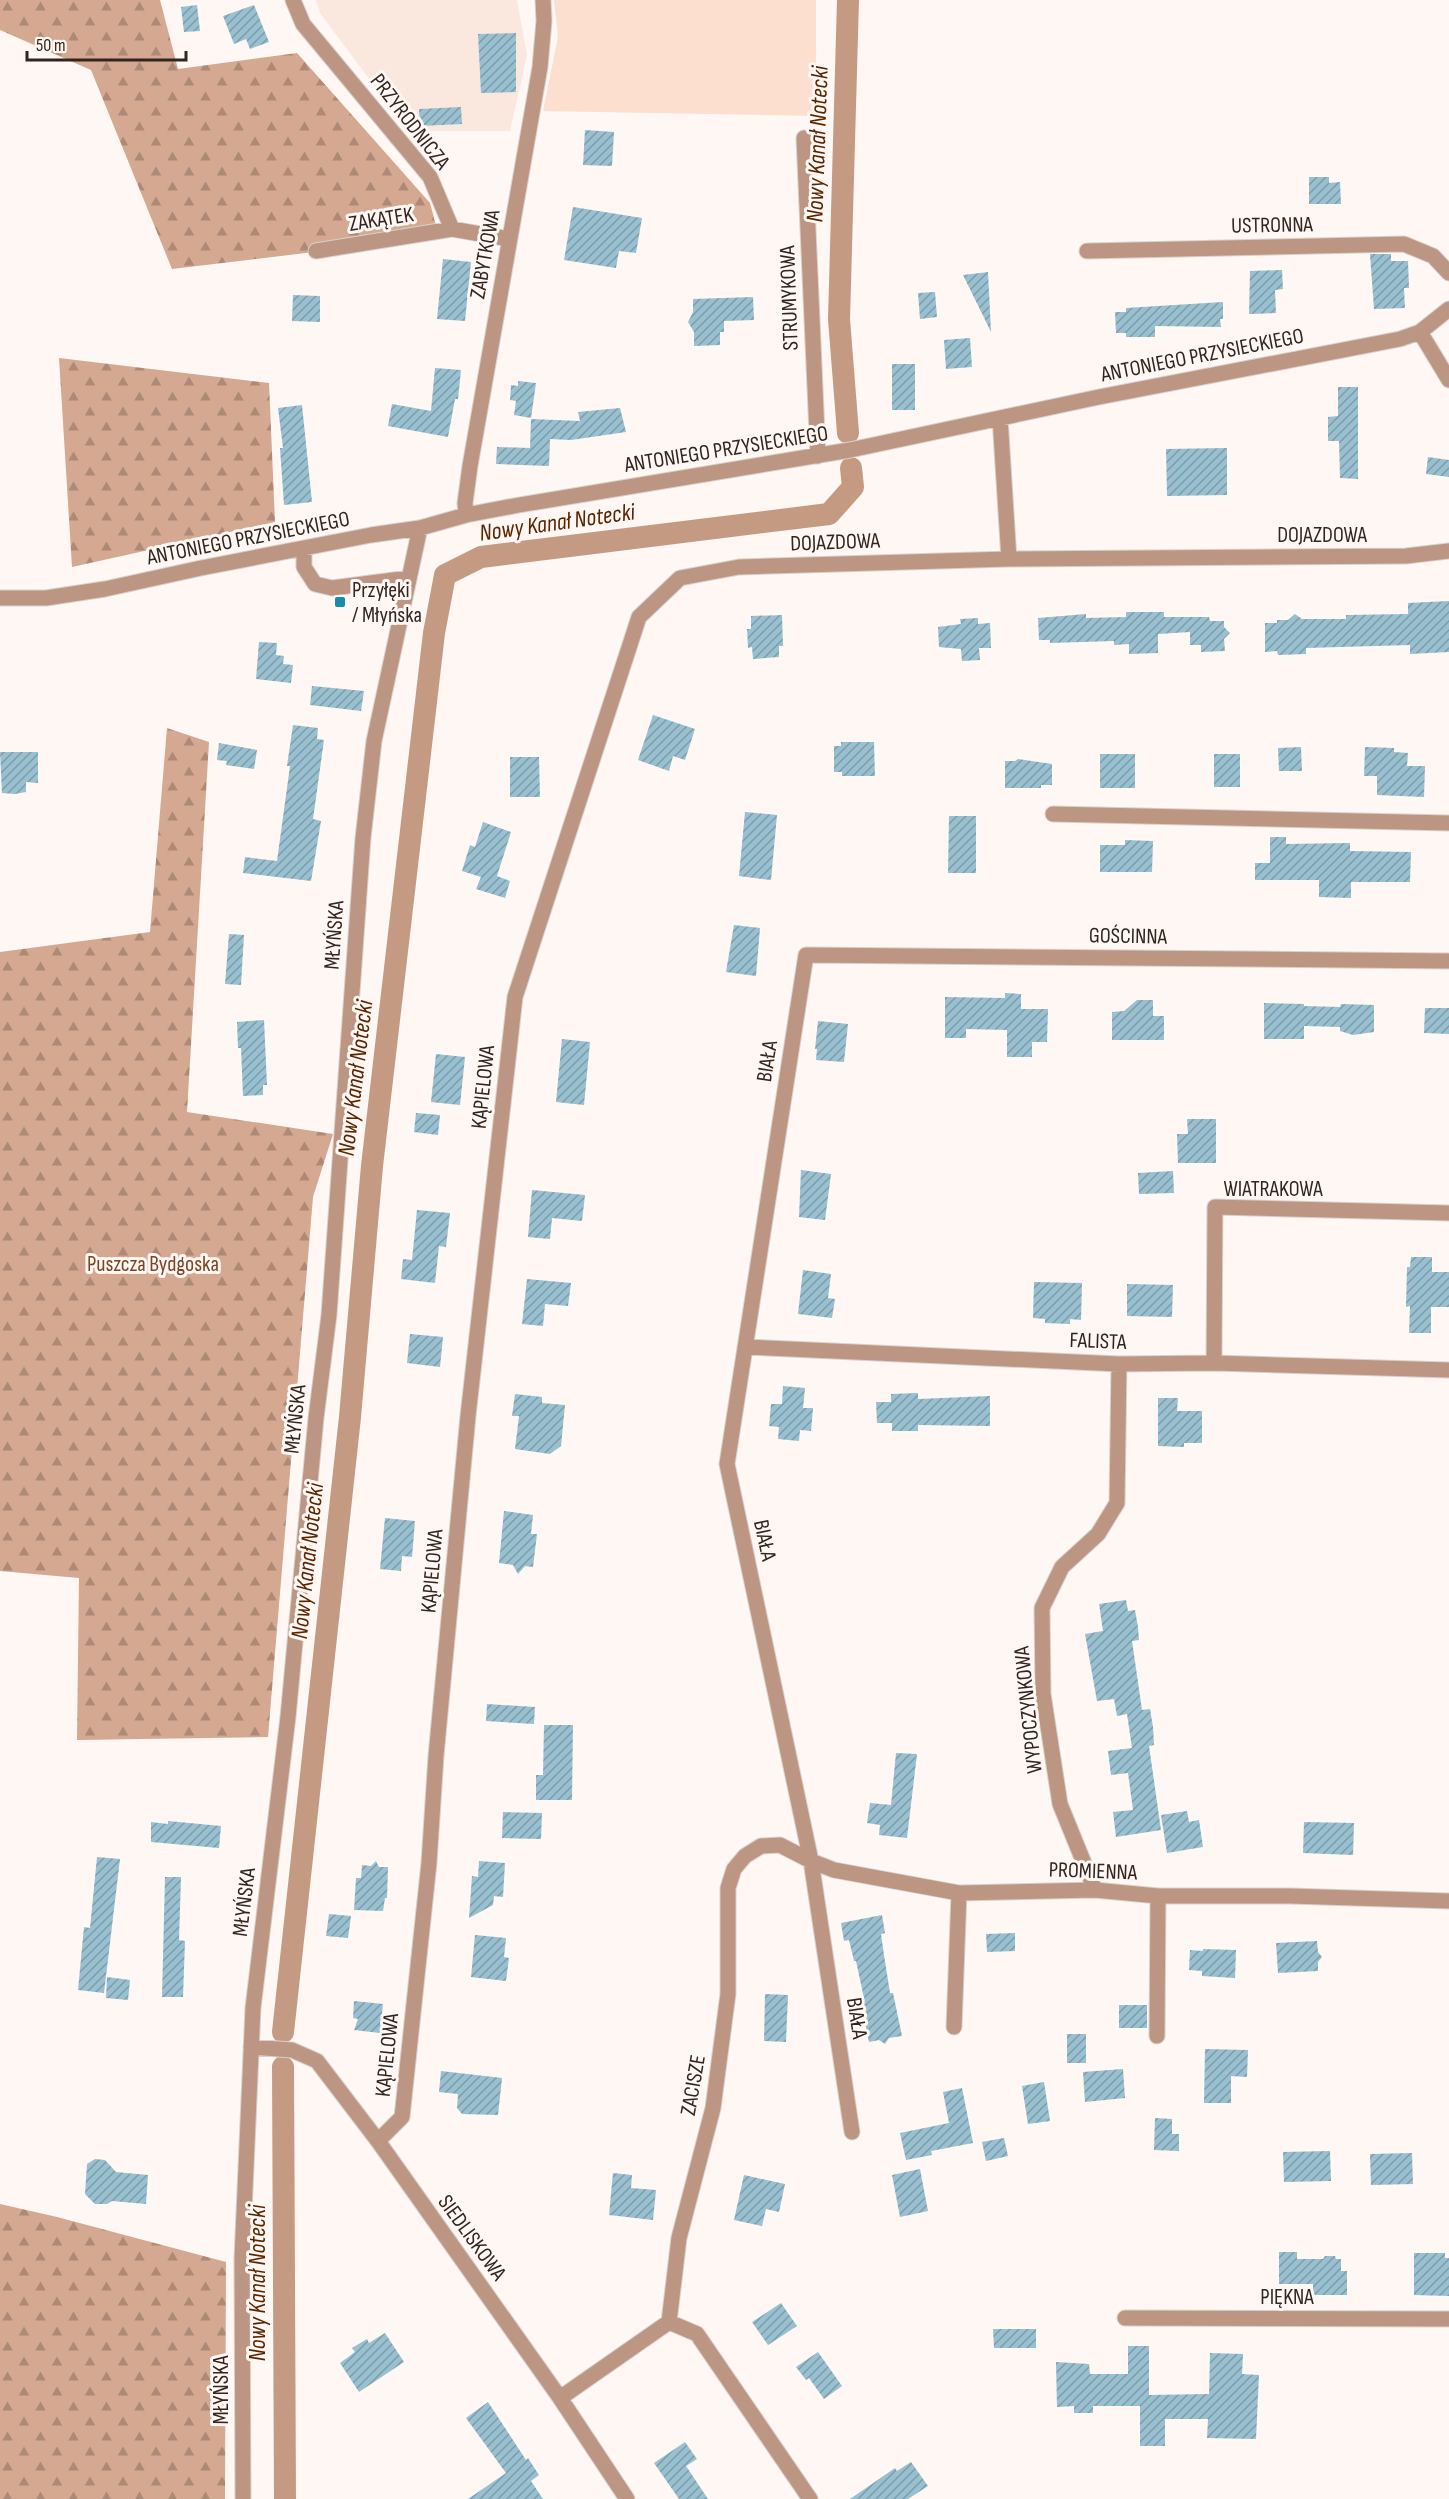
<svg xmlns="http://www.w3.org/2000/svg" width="1449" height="2499" viewBox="0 0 1449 2499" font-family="'Sofia Sans Condensed',sans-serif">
<defs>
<pattern id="forest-firs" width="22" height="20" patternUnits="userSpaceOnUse" patternTransform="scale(1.5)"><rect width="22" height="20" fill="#d4a891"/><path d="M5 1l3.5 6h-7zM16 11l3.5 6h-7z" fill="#ad8976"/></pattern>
<pattern id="building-hatch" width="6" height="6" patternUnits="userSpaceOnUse" patternTransform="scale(1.5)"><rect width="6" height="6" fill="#98c0d0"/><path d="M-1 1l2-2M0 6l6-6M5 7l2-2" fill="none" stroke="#7d9ca8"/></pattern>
</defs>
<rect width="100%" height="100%" fill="#fef7f3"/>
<path fill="#fae8de" d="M316,0H517L527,55L510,131H408L320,13Z"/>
<path fill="#fddfd0" d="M554,0H816V116L543,111L558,37Z"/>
<path fill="url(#forest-firs)" d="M0,0H160L178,69L297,53L430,203L439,237L172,269L91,70L0,30Z
M59,358L269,383L275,522L72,567Z
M167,728L209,742L187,1112L333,1134L313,1197L268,1737L77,1740L79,1578L0,1571V952L150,932Z
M0,2204L57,2217L226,2262L225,2499H0Z"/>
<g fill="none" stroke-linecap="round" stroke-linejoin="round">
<path stroke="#c59a83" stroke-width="22" d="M848,0L839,319L848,433
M283,2032L350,1417L372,1166L434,633L445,575L481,557L829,514L853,487L851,468
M283,2067L285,2499"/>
</g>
<path fill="url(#building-hatch)" d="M197,5L200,31L184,32L181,7Z
M254,5L269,42L250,49L246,39L234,44L223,16Z
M516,33V92L481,93L478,34Z
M461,107L462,124L420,126L419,109Z
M585,130L614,132L612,166L583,165Z
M1309,177H1329V183L1340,182L1341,204H1309Z
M573,207L642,218L636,253L619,251L616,268L564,260Z
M1370,254H1391V261H1408L1409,288H1404L1405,308L1374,309Z
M443,259L471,262L465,321L437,319Z
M1282,270L1283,289L1275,290L1276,313L1249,314L1250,271Z
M988,272L991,332L963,275Z
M935,292L937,317L920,319L918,293Z
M293,295L320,296V322L292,321Z
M753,297L754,320L724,321V332H720V345L694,346V332L688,322L693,312V299Z
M1223,302V319H1220L1221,327L1155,326V337H1126V333H1116L1115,312H1126V308Z
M970,338L972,367L946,369L944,340Z
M892,364H915V410H892Z
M435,368L461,370L458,399H455L448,437L388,426L392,404L431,411Z
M518,381L536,383L531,418L514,415L516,401L510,400L511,385L518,386Z
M1338,387H1358V479L1340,478L1339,441H1328V417L1338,416Z
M302,405L312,502L284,505L280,448H283L278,408Z
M620,408L626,432L571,440L550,439L549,466L496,464L497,447L530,448L531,419L580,421L578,412Z
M1227,448V495L1167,496L1166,449Z
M1428,457L1449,460V477L1426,474Z
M1449,601V652L1410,654V645L1306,648V654L1278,655L1277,651L1265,652V623H1277V620H1288L1295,614L1302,619H1346V615L1408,614V603Z
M1126,612H1164V617H1209L1210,621H1224V627L1230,633L1224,639L1225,651L1201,652V645H1190V632L1158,634V653L1129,654V644L1114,645V641L1050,643V640H1039L1038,618L1086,614V618L1126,617Z
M782,615L783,646H779V657L753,659L752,647L748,648L747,629H751V616Z
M978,618V624L990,623L991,648H979L980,660L962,661L961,649L939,647L938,627L961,624L960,619Z
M259,642L277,643L276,655L284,656L283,664L293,665L291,683L256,679Z
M312,686L364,691L361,711L310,705Z
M653,715L695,729L685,760L673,756L669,771L638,760Z
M293,725L318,728L317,739L324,740L313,819L321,821L311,881L243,873L245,857L277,861L290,766H287Z
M841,742H874L875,776H842V772H834V746H841Z
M219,743L257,750L254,769L226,765L227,761L217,760Z
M1301,747L1302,771H1279L1278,748Z
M1365,747L1394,748V752L1408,753L1407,766H1425L1424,797L1377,795V776H1364Z
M0,752H38V783L26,782V792L15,794L2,793Z
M1100,754H1135V788H1100Z
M1214,754H1240V787H1214Z
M510,757H539L540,797H510Z
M1018,759L1052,764V785H1041V788H1005V761H1015Z
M745,812L777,815L771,880L739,876Z
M949,816H976V873H948Z
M483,822L511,832L497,876L510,881L505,898L476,889L481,877L462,871L470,845L475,847Z
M1270,837H1286V844L1350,843V851L1411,852L1410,882H1351V898L1319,897V880H1255V863H1270Z
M1125,840L1153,841L1152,872H1100V845H1125Z
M734,925L760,928L756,976L726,972Z
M229,934L244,935L241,985L225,984Z
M1005,993L1021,994V1009H1048L1047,1042H1032V1057H1007V1030L966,1029V1038H945V997L1005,998Z
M1137,1000H1153V1016H1164V1040H1112V1012L1124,1011Z
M1264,1003L1304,1004V1006L1340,1007L1341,1004L1374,1005V1032L1353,1035L1340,1031V1027L1304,1026V1039H1264Z
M1425,1008H1449V1034L1424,1033Z
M264,1020L267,1085H263V1095L243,1096L241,1048H238L237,1022Z
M818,1021L848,1024L844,1062L816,1060L817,1049H815Z
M562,1039L590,1042L584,1105L556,1102Z
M436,1054L465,1057L460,1105L431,1102Z
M416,1113L440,1115L438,1135L414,1132Z
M1187,1119H1216V1163H1178L1177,1134H1188Z
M801,1170L831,1174L825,1220L799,1217Z
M1173,1171L1174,1193L1139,1194L1138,1173Z
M532,1190L585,1195L582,1221L552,1218L550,1239L528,1237Z
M417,1210L450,1213L446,1247L439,1246L435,1283L401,1279L403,1259L412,1260Z
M1411,1257H1432V1272H1449V1307H1431V1333H1409L1410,1306L1406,1307L1407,1267H1410Z
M803,1270L831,1274L828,1298L835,1299L832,1318L798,1314Z
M527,1279L571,1283L568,1306L545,1304L543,1326L522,1324Z
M1034,1282L1082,1283L1081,1320L1070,1319V1324L1045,1323V1319L1033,1318Z
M1127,1284L1173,1285L1172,1317L1127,1316Z
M410,1334L443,1337L440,1367L407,1363Z
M783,1386L805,1388L803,1408H813L811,1431L800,1430L799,1441L778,1439L779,1427L769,1426L771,1404H782Z
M918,1393V1399L990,1396V1426L918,1425V1431H892V1423H877L876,1402H891V1394Z
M515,1394L542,1397V1403L565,1405L561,1446L550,1454L515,1449L519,1416H512Z
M1158,1398H1178L1177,1411H1202V1443H1184V1447L1158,1446Z
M504,1511L533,1515L531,1534H537L533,1567L525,1566L518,1574L513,1565L499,1563Z
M385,1518L415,1521L412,1557L402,1556L401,1571L380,1569Z
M1126,1600L1128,1611L1135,1610L1138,1627L1139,1640L1132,1641L1142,1710L1150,1709L1153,1727L1154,1745L1149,1746L1161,1830L1116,1837L1113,1812L1133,1810L1128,1773L1111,1775L1108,1751L1132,1748L1127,1714L1117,1716L1114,1699L1097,1701L1085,1634L1103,1631L1099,1604Z
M487,1704L535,1707L534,1724L486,1721Z
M544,1725H573L572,1800H536V1775H543Z
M896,1753L917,1754L907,1838L879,1835L880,1825L867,1823L870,1803L891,1805Z
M1187,1811L1189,1822L1199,1820L1203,1847L1167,1853L1161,1815Z
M503,1812L542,1813L541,1839L502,1838Z
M168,1821L221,1826L219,1848L151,1842V1822L168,1824Z
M1304,1822L1354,1823L1353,1855L1303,1853Z
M97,1857L120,1859L104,1993L78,1990L84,1927L90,1928Z
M376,1861L379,1867H388L387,1898H385L383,1911L354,1910L356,1878H361L362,1865L371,1866Z
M479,1861L505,1863L503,1897L494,1896L493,1905L469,1918L472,1876L478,1877Z
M165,1877H181L179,1940L185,1941L183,1997H162Z
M329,1914L351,1916L348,1938L326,1936Z
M882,1915L885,1933L881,1934L884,1955L890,1993H893L902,2036L889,2038L885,2044L879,2040L869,2042L860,1999L864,1998L856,1961H854L849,1940L844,1941L841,1923Z
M1015,1933V1951L987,1952L986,1934Z
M475,1935L506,1938L504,1957L509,1958L506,1981L471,1977Z
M1317,1941L1318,1952L1322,1957L1318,1962V1971L1278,1973L1276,1943Z
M1203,1949L1236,1950L1235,1978L1202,1976V1971L1189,1970L1190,1950L1203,1951Z
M107,1977L130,1980L128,2000L106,1998Z
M765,1994L788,1995L786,2042L764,2041Z
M354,2001L383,2004L380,2033L354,2030L358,2019L353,2018Z
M1119,2005H1147V2028H1119Z
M1067,2034H1086V2063H1067Z
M1205,2049L1248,2050L1247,2077L1231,2076V2103H1204Z
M1123,2069L1125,2098L1085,2102L1083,2072Z
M441,2071L502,2078L498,2115L462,2114L457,2108L458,2094L439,2092Z
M1044,2082L1050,2121L1028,2124L1022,2086Z
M962,2088L973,2143L931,2151L932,2155L906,2160L900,2133L949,2123L943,2092Z
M1155,2118L1172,2119V2134H1179V2151L1154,2150Z
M1004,2138L1008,2156L986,2161L982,2142Z
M1330,2151L1331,2181L1284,2182L1283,2152Z
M1412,2153L1413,2184L1371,2185L1370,2154Z
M95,2159L105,2160L116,2172L148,2175L146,2204L112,2201L107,2204H95L85,2194L87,2164Z
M920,2169L928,2211L900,2217L892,2175Z
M613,2173L632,2175L631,2188L656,2190L653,2220L609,2215Z
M744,2175L785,2184L779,2212L766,2209L762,2226L734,2220Z
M1279,2252H1297V2259H1323L1325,2256H1335L1336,2259H1341V2271H1347V2295H1313V2284H1279Z
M1414,2253H1445V2258H1449V2296L1414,2295Z
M781,2303L797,2326L768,2345L752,2322Z
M993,2329H1036V2348H994Z
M385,2333L404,2362L359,2392L340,2363L355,2352L352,2348L367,2339L369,2343Z
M1128,2346H1149V2395L1209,2394L1210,2353L1243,2354L1242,2374L1259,2375L1256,2439L1207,2438L1208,2419H1165V2446H1140V2406H1093V2413H1074V2406L1057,2407L1056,2362L1089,2364L1090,2374H1128Z
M818,2352L842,2386L824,2399L809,2378L806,2380L796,2367Z
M488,2402L526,2460L528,2458L539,2475L531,2481L543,2499H468L506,2473L466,2418Z
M685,2442L697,2459L686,2466L708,2499H679L654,2463Z
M911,2462L928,2486L908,2499H850L895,2468L897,2471Z"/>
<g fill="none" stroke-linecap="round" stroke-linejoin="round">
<defs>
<path id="minor" d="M293,0L303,24L430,177L452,229L509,239
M804,138L818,456
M316,251L452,229
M1087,251L1404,244L1433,256L1449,273
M1420,332L1449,380
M1000,418L1009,559
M466,515L465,503L470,466L540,67L544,21L543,0
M304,549V567L315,584L332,588L409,578
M0,598H46L105,589L201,568L371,535L420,528L466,515L519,505L850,450L1099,397L1400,339L1420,332L1449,309
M1053,814L1449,823
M745,1347L1119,1364L1214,1363L1449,1370
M1214,1363L1215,1207L1449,1213
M1095,1890L1060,1804L1043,1694L1042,1608L1062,1567L1098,1534L1117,1503L1119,1364
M954,2027L959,1893
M1157,2036L1158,1896
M251,2047L292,2050L317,2061L378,2141L560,2398L627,2499
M852,2132L811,1861L727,1464L806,955L1449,961
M378,2141L402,2117L429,1863L436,1756L468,1416L515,997L639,617L680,578L739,567L1009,559L1406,556L1449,551
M1125,2318L1449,2319
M669,2322L679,2238L713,2108L728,1994V1888L734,1869L745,1856L761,1846L780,1845L811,1861L834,1870L959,1893L1095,1890L1158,1896H1290L1449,1901
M560,2398L669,2322L697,2334L810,2499
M243,2499L242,2258L253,2008L288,1717L316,1418L329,1315L363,838L374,741L420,528"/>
</defs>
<use href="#minor" stroke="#d9d1cd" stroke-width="17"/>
<use href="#minor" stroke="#bc9682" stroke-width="15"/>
</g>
<rect fill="#188baf" stroke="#fef7f3" stroke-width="2" x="334" y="596" width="12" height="12" rx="3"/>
<g text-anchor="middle" stroke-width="6" stroke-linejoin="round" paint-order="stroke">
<g font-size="22" fill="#32251e" stroke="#fef7f3">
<text transform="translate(411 121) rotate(52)" y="8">PRZYRODNICZA</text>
<text transform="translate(381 218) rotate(-9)" y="8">ZAKĄTEK</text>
<text transform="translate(1272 224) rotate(-1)" y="8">USTRONNA</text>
<text transform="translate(484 254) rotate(-80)" y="8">ZABYTKOWA</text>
<text transform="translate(788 298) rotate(-92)" y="8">STRUMYKOWA</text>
<text transform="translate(1202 354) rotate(-11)" y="8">ANTONIEGO PRZYSIECKIEGO</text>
<text transform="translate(726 448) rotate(-9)" y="8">ANTONIEGO PRZYSIECKIEGO</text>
<text x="1322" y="542">DOJAZDOWA</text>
<text transform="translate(248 537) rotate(-11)" y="8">ANTONIEGO PRZYSIECKIEGO</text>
<text transform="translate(835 541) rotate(-2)" y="8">DOJAZDOWA</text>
<text transform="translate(333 935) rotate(-86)" y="8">MŁYŃSKA</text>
<text transform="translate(1128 935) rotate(1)" y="8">GOŚCINNA</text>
<text transform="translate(766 1061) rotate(-81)" y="8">BIAŁA</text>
<text transform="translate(482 1087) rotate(-84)" y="8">KĄPIELOWA</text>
<text x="1273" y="1196">WIATRAKOWA</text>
<text transform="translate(1098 1340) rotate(2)" y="8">FALISTA</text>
<text transform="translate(294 1419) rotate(-84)" y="8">MŁYŃSKA</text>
<text transform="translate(766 1540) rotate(78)" y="8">BIAŁA</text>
<text transform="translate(431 1571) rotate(-85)" y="8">KĄPIELOWA</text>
<text transform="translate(1027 1710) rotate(-96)" y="8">WYPOCZYNKOWA</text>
<text transform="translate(1093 1870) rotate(2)" y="8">PROMIENNA</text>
<text transform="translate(243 1902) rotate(-83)" y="8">MŁYŃSKA</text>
<text transform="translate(858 2018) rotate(81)" y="8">BIAŁA</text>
<text transform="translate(386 2055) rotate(-84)" y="8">KĄPIELOWA</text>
<text transform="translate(692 2085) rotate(-80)" y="8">ZACISZE</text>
<text transform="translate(473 2237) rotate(54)" y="8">SIEDLISKOWA</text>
<text x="1287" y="2304">PIĘKNA</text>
<text transform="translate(220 2390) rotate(-90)" y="8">MŁYŃSKA</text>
</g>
<g font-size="22" fill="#32251e" stroke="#fef7f3" text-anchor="start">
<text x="352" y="597">Przyłęki<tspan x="352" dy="25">/ Młyńska</tspan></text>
</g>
<g font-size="22" fill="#7c4322" stroke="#fef7f3">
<text x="153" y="1271">Puszcza Bydgoska</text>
</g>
<g font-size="24" font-style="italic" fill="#5a2400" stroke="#fef7f3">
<text transform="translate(817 144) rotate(-88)" y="8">Nowy Kanał Notecki</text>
<text transform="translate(557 522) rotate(-8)" y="8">Nowy Kanał Notecki</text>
<text transform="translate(355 1078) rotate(-83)" y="8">Nowy Kanał Notecki</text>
<text transform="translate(307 1561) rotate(-84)" y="8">Nowy Kanał Notecki</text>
<text transform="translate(257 2283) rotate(-90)" y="8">Nowy Kanał Notecki</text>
</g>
</g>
<path d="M27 51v9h159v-9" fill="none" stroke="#32251e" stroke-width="3"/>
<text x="36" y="51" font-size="18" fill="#32251e" stroke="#fef7f3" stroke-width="4.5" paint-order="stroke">50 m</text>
</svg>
